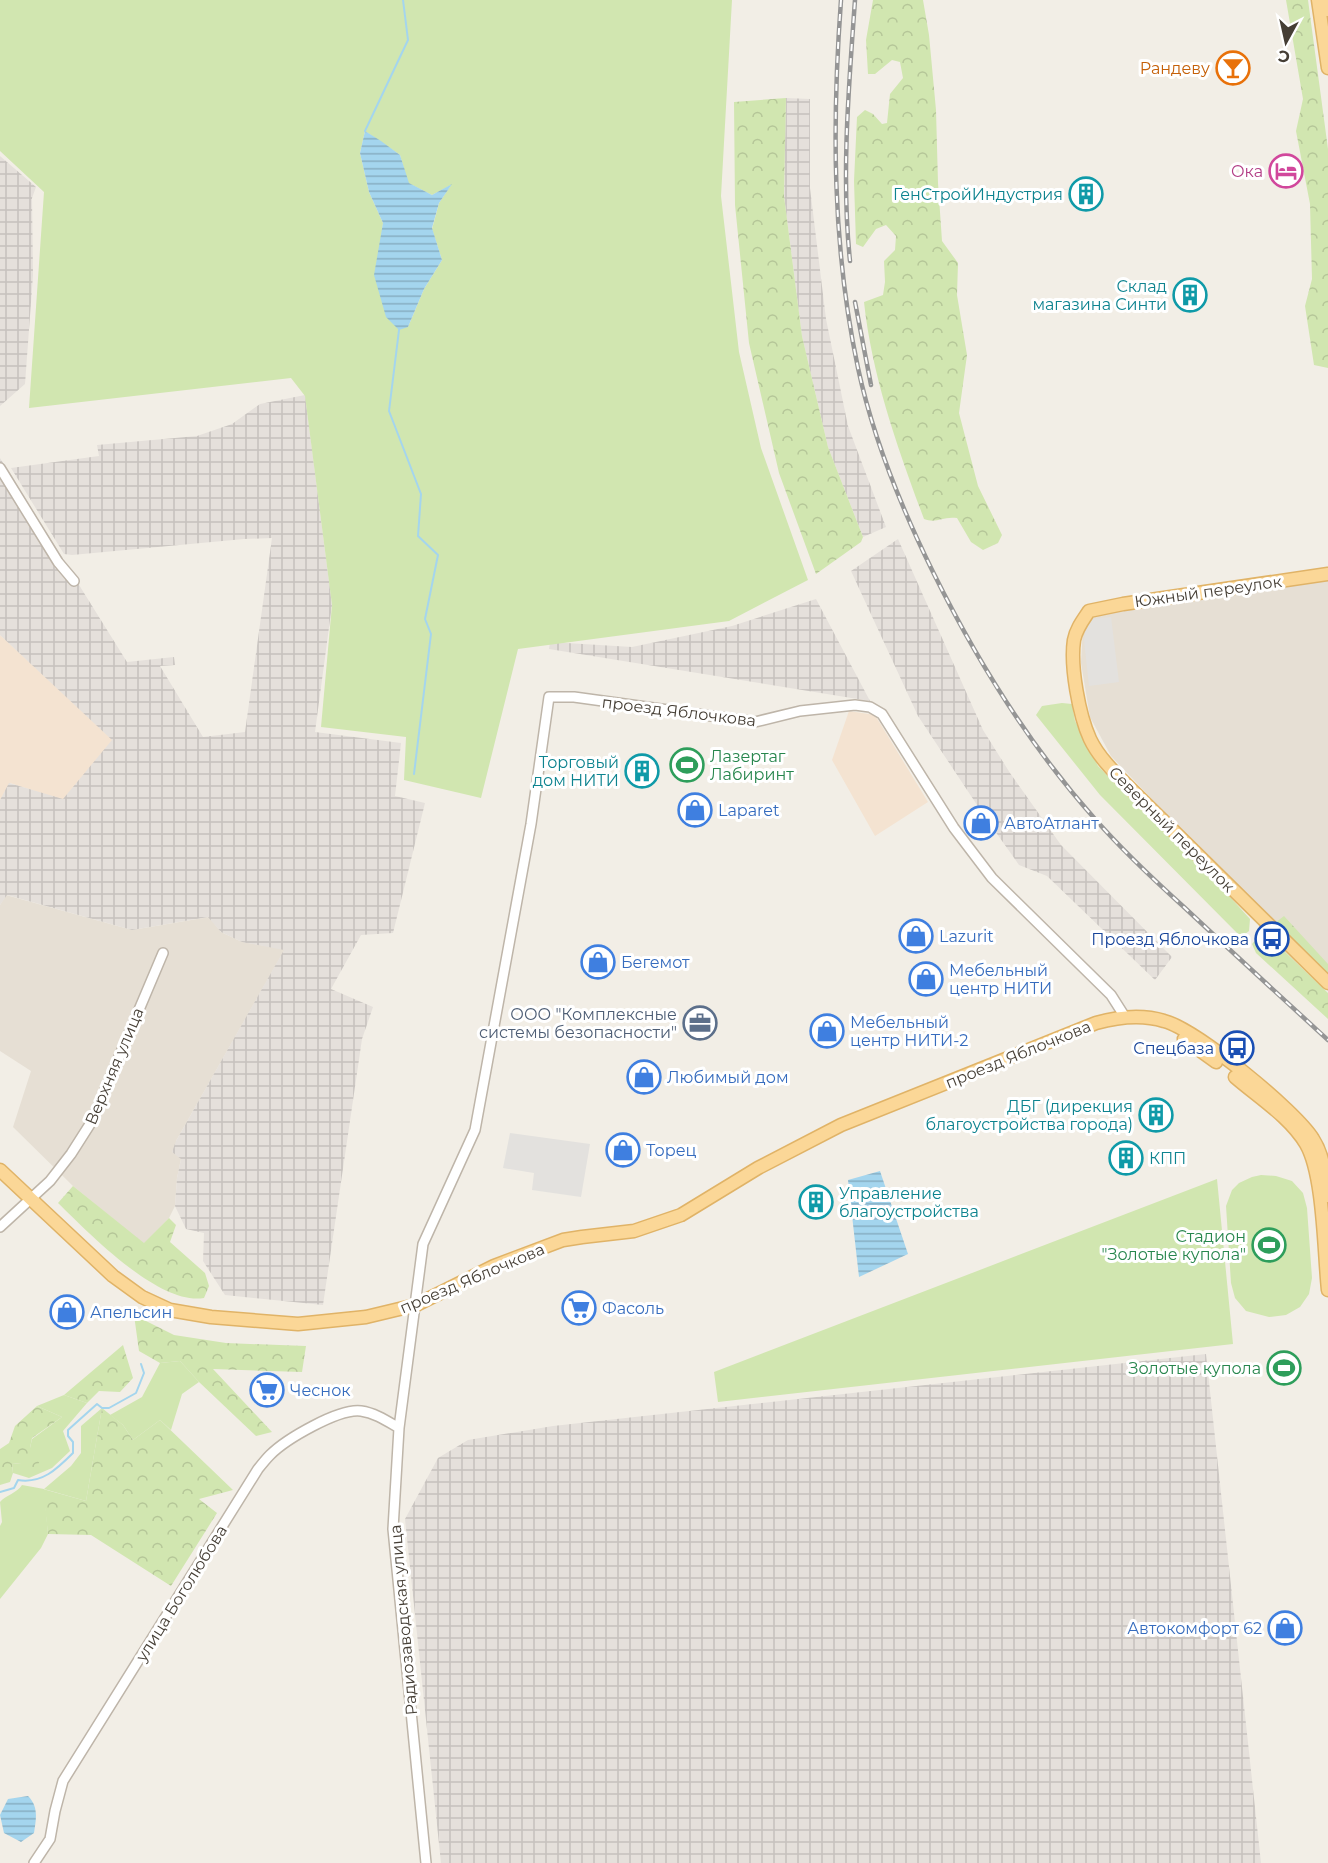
<svg xmlns="http://www.w3.org/2000/svg" width="1328" height="1863" viewBox="0 0 1328 1863" font-family="Montserrat,sans-serif">
<defs>
<pattern id="industrial-grid" width="8" height="8" patternUnits="userSpaceOnUse" patternTransform="scale(1.5)"><rect width="8" height="8" fill="#e5e0db"/><path d="M0 4h8M4 0v8" fill="none" stroke="#c6c1bd"/></pattern>
<pattern id="forest-crowns" width="20" height="18" patternUnits="userSpaceOnUse" patternTransform="scale(1.5)"><rect width="20" height="18" fill="#d1e6b0"/><path d="M2 6a3 3 0 1 1 6 0M12 15a3 3 0 1 1 6 0" fill="none" stroke="#b5c698"/></pattern>
<pattern id="water-rules" width="6" height="5" patternUnits="userSpaceOnUse" patternTransform="scale(1.5)"><rect width="6" height="5" fill="#a4d5ee"/><path d="M0 2.5h6" fill="none" stroke="#87aec2"/></pattern>
</defs>
<rect width="100%" height="100%" fill="#f2eee6"/>
<path fill="#e6dfd4" d="M1328,578V977L1271,924L1111,756L1090,717L1081,663L1083,624L1097,610Z
M6,895L132,930L209,917L221,932L242,942L285,949L176,1141L181,1159L177,1178L175,1206L169,1218L144,1244L73,1186L13,1127L31,1071L0,1051V905Z"/>
<path fill="#f4e3d1" d="M0,635L113,740L63,800L10,783L0,800Z
M849,711L875,715L928,802L875,836L832,760Z"/>
<path fill="url(#industrial-grid)" d="M786,98L810,99V188L826,319L848,426L886,527L863,537L828,447L802,336L784,196Z
M0,156L36,187L32,198L33,275L25,384L0,406Z
M305,395L332,605L315,732L401,743L395,796L425,803L393,933L361,935L331,989L373,1007L362,1039L323,1305L225,1295L203,1261L204,1233L186,1229L175,1206L177,1178L181,1159L172,1152L176,1141L284,950L242,942L221,932L208,917L132,930L7,895L0,905V800L9,783L63,799L112,740L0,635V458L127,662L174,657L175,665L160,666L203,737L245,732L272,538L244,539L72,555L64,554L11,468L99,456L97,445L197,436L232,424L260,404Z
M898,539L983,730L1010,773L1061,845L1172,957L1155,980L1047,876L1019,865L985,817L918,716L851,571Z
M816,599L870,701L549,649L550,642L632,647L732,626Z
M1206,1354L1261,1863H441L405,1519L438,1458L468,1440L553,1426Z"/>
<path fill="#d1e6b0" fill-rule="evenodd" d="M0,0H732L721,196L739,352L761,448L808,580L729,621L518,649L481,798L404,780L406,737L321,727L332,605L305,396L291,378L29,408L44,192L0,151ZM365,131L400,155L408,183L432,195L451,185L439,203L432,229L442,260L424,289L408,327L380,248L383,223L369,192L360,153Z
M1062,703L1072,704L1075,721L1098,766L1231,898L1250,919L1249,931L1245,934H1238L1100,795L1036,715L1042,706Z
M1261,1175L1276,1176L1292,1181L1303,1193L1307,1208L1312,1278L1309,1294L1300,1307L1286,1315L1269,1317L1246,1311L1235,1298L1231,1283L1226,1206L1232,1190L1239,1183L1252,1177Z
M1217,1179L1233,1344L718,1402L714,1372Z
M180,1361L199,1382L182,1394L171,1430L160,1420L133,1440L123,1425L110,1415L142,1397L160,1363Z
M64,1395L87,1403L63,1431L70,1451L52,1468L29,1478L13,1473L12,1464L21,1463L30,1448L32,1439L62,1417L37,1406Z
M102,1408L86,1501L44,1489L48,1534L41,1548L0,1599V1526L2,1522L0,1502C6,1495 17,1493 22,1485L44,1489L71,1466L81,1453V1426Z"/>
<path fill="url(#forest-crowns)" d="M873,0H923L929,35L936,110L938,183L942,241L958,263L957,295L967,355L959,413L978,486L1002,535L998,543L983,550L971,542L957,518C942,516 937,524 924,519C898,449 872,377 864,302L883,295L885,282L884,261L895,250L896,236L886,225L876,229L863,247L856,244L854,181L857,117L865,110L873,114L882,124L887,123L890,94L903,78L900,62L892,60L875,74H868L866,40Z
M1286,0H1308L1328,149V368L1314,365L1305,306L1312,279L1310,204L1296,131L1303,99Z
M786,98L784,196L802,336L828,447L863,537L861,542L816,574L779,473L749,343L735,205L734,102Z
M1284,916L1328,964V975L1275,923Z
M1257,938C1267,940 1271,947 1282,949L1328,993V1019L1256,953L1252,944Z
M73,1186L144,1243L169,1218L176,1225L170,1242L205,1273L209,1286L204,1298C159,1306 89,1233 58,1203Z
M134,1315L174,1335L226,1343L306,1346L302,1372L213,1369L272,1432L256,1436L199,1382L180,1361L160,1363L139,1351Z
M123,1345L133,1378L120,1392L99,1391L87,1403L64,1395Z
M37,1406L62,1417L32,1438L30,1448L42,1457L36,1468L21,1463L12,1464L13,1473L10,1482L0,1485V1449L9,1443L15,1426Z
M102,1408L123,1425L133,1440L160,1420L233,1490L199,1499L217,1513L171,1586L91,1535L48,1534L43,1489L86,1501Z"/>
<path fill="#e3e1de" d="M1111,617L1119,682L1089,686L1084,640L1086,627L1090,619Z
M510,1133L590,1144L581,1197L532,1190L534,1173L503,1168Z"/>
<path fill="url(#water-rules)" d="M365,131L381,141L400,155L409,183L432,195L452,184L439,203L432,228L442,260L424,289L408,327L399,330L386,317L374,275L383,223L369,192L360,153Z
M880,1171L908,1254L859,1277L848,1180Z
M28,1796C39,1807 36,1819 34,1833L21,1842L4,1833L0,1815L8,1799Z"/>
<g fill="none" stroke-linecap="round" stroke-linejoin="round">
<path stroke="#a4d5ee" stroke-width="2" d="M365,131L408,40L403,0
M399,330L389,411L421,494L418,536L438,555L425,619L431,634L414,774
M0,1492L14,1488L18,1480C42,1484 57,1469 73,1453V1442L68,1436V1430L97,1404L102,1408H109L136,1393L144,1373L141,1364"/>
<defs>
<path id="minor" d="M0,468L58,562L74,581
M0,1227L50,1181L71,1154L92,1121L163,953
M34,1863L50,1839L55,1811L63,1781L258,1469C262,1464 266,1459 270,1455C286,1439 339,1408 361,1411C375,1413 387,1421 399,1428
M426,1863L393,1529L399,1428L423,1244L475,1130L531,824L549,697H574L755,722L800,711L855,705L870,707L882,714L954,828L992,878L1111,995L1125,1017"/>
<path id="major" d="M1318,0L1328,68
M1327,0L1328,10
M1328,574L1123,604L1089,611C1083,620 1076,629 1074,640C1070,666 1079,715 1090,739C1099,758 1116,774 1131,789L1328,983
M1184,1039L1216,1062
M1235,1077C1258,1097 1290,1117 1306,1144C1324,1175 1324,1253 1328,1290
M0,1170L113,1276L142,1297L170,1310L211,1317L298,1324L366,1317L416,1305L494,1266L563,1240L582,1237L634,1231L681,1215L758,1168L841,1125L1096,1023C1118,1017 1141,1014 1164,1021C1196,1029 1296,1111 1313,1139C1324,1156 1325,1176 1328,1196"/>
</defs>
<use href="#minor" stroke="#beb5a9" stroke-width="12"/>
<use href="#major" stroke="#e0b367" stroke-width="15"/>
<use href="#minor" stroke="#fff" stroke-width="9"/>
<use href="#major" stroke="#fbd797" stroke-width="12"/>
<defs>
<path id="rail" d="M841,0C832,123 832,246 858,368C873,438 901,507 933,572C977,661 1029,745 1095,819C1123,851 1154,880 1185,908C1233,953 1280,996 1328,1040
M850,261C841,176 849,84 855,0
M855,302L871,385"/>
</defs>
<use href="#rail" stroke="#959595" stroke-width="4.5"/>
<use href="#rail" stroke="#fff" stroke-width="2" stroke-dasharray="7" stroke-linecap="butt"/>
</g>
<defs>
<symbol id="bar-ring" viewBox="-11 -11 22 22"><circle r="9.5" fill="#fff" stroke="#e8710a" stroke-width="1.5"/><path d="M-6-5H6L.8 .8V4.5H3.5V6h-7V4.5H-.8V.8Z" fill="#e8710a"/></symbol>
<symbol id="hotel-ring" viewBox="-11 -11 22 22"><circle r="9.5" fill="#fff" stroke="#d1479c" stroke-width="1.5"/><path d="M-6-4.5h1.5V1H6V5H4.5V3h-9V5H-6ZM-4 0a1.8 1.8 0 1 1 3.6 0ZM.5 0V-2.5h3Q6-2.5 6 0Z" fill="#d1479c"/></symbol>
<symbol id="building-ring" viewBox="-11 -11 22 22"><circle r="9.5" fill="#fff" stroke="#0f9aa8" stroke-width="1.5"/><path d="M-4-6H4V6H1V3H-1V6H-4ZM-2.5-4.3h1.7v1.8h-1.7ZM.8-4.3h1.7v1.8H.8ZM-2.5-1h1.7V.8h-1.7ZM.8-1h1.7V.8H.8Z" fill="#0f9aa8"/></symbol>
<symbol id="stadium-ring" viewBox="-11 -11 22 22"><circle r="9.5" fill="#fff" stroke="#2e9e5b" stroke-width="1.5"/><path d="M0-5a6.5 5 0 1 0 0 10a6.5 5 0 1 0 0-10ZM-3.5-1.8h7v3.6h-7Z" fill="#2e9e5b"/></symbol>
<symbol id="shop-ring" viewBox="-11 -11 22 22"><circle r="9.5" fill="#fff" stroke="#3f7fe0" stroke-width="1.5"/><path d="M-5-2.5h2.3a2.7 3.5 0 0 1 5.4 0H5L5.5 6h-11ZM-1.5-2.5h3a1.5 2.3 0 0 0-3 0Z" fill="#3f7fe0"/></symbol>
<symbol id="bus-ring" viewBox="-11 -11 22 22"><circle r="9.5" fill="#fff" stroke="#1a4fb4" stroke-width="1.5"/><path d="M-5-6H5V4H4V6H2V4H-2V6H-4V4H-5ZM-3.5-4V0h7V-4ZM-3.5 1.2v1.5H-2V1.2ZM2 1.2v1.5H3.5V1.2Z" fill="#1a4fb4"/></symbol>
<symbol id="office-ring" viewBox="-11 -11 22 22"><circle r="9.5" fill="#fff" stroke="#5c6f8a" stroke-width="1.5"/><path d="M-6-3h4V-5.5h4V-3h4V5H-6ZM-1-4.5V-3h2v-1.5ZM-6 0V1H6V0Z" fill="#5c6f8a"/></symbol>
<symbol id="supermarket-ring" viewBox="-11 -11 22 22"><circle r="9.5" fill="#fff" stroke="#3f7fe0" stroke-width="1.5"/><path d="M-6-5.5h2.5l.6 2H6L4.5 2H-2.5L-4.4-4H-6ZM-1.5 3.2a1.3 1.3 0 1 0 .1 0ZM3 3.2a1.3 1.3 0 1 0 .1 0Z" fill="#3f7fe0"/></symbol>
</defs>
<g fill-rule="evenodd">
<use href="#bar-ring" x="1214" y="49" width="38" height="38"/>
<use href="#hotel-ring" x="1267" y="152" width="38" height="38"/>
<use href="#building-ring" x="1067" y="175" width="38" height="38"/>
<use href="#building-ring" x="1171" y="276" width="38" height="38"/>
<use href="#stadium-ring" x="668" y="746" width="38" height="38"/>
<use href="#building-ring" x="623" y="752" width="38" height="38"/>
<use href="#shop-ring" x="676" y="791" width="38" height="38"/>
<use href="#shop-ring" x="962" y="804" width="38" height="38"/>
<use href="#shop-ring" x="897" y="917" width="38" height="38"/>
<use href="#bus-ring" x="1253" y="920" width="38" height="38"/>
<use href="#shop-ring" x="579" y="943" width="38" height="38"/>
<use href="#shop-ring" x="907" y="960" width="38" height="38"/>
<use href="#office-ring" x="681" y="1004" width="38" height="38"/>
<use href="#shop-ring" x="808" y="1012" width="38" height="38"/>
<use href="#bus-ring" x="1218" y="1029" width="38" height="38"/>
<use href="#shop-ring" x="625" y="1058" width="38" height="38"/>
<use href="#building-ring" x="1137" y="1096" width="38" height="38"/>
<use href="#shop-ring" x="604" y="1131" width="38" height="38"/>
<use href="#building-ring" x="1107" y="1139" width="38" height="38"/>
<use href="#building-ring" x="797" y="1183" width="38" height="38"/>
<use href="#stadium-ring" x="1250" y="1226" width="38" height="38"/>
<use href="#supermarket-ring" x="560" y="1289" width="38" height="38"/>
<use href="#shop-ring" x="48" y="1293" width="38" height="38"/>
<use href="#stadium-ring" x="1265" y="1349" width="38" height="38"/>
<use href="#supermarket-ring" x="248" y="1371" width="38" height="38"/>
<use href="#shop-ring" x="1266" y="1609" width="38" height="38"/>
</g>
<g text-anchor="middle" stroke-width="6" stroke-linejoin="round" paint-order="stroke">
<g font-size="16" fill="#c56008" stroke="#fff" text-anchor="end">
<text x="1210" y="74">Рандеву</text>
</g>
<g font-size="16" fill="#b23c85" stroke="#fff" text-anchor="end">
<text x="1263" y="177">Ока</text>
</g>
<g font-size="16" fill="#0d838f" stroke="#fff" text-anchor="end">
<text x="1063" y="200">ГенСтройИндустрия</text>
<text x="1167" y="292">Склад<tspan x="1167" dy="18">магазина Синти</tspan></text>
<text x="619" y="768">Торговый<tspan x="619" dy="18">дом НИТИ</tspan></text>
<text x="1133" y="1112">ДБГ (дирекция<tspan x="1133" dy="18">благоустройства города)</tspan></text>
<text x="1149" y="1164" text-anchor="start">КПП</text>
<text x="839" y="1199" text-anchor="start">Управление<tspan x="839" dy="18">благоустройства</tspan></text>
</g>
<g font-size="16" fill="#453e35" stroke="#fff">
<text transform="translate(1208 591) rotate(-8)" y="6">Южный переулок</text>
<text transform="translate(679 711) rotate(7)" y="6">проезд Яблочкова</text>
<text transform="translate(1172 829) rotate(45)" y="6">Северный переулок</text>
<text transform="translate(1018 1054) rotate(-22)" y="6">проезд Яблочкова</text>
<text transform="translate(114 1066) rotate(-67)" y="6">Верхняя улица</text>
<text transform="translate(472 1278) rotate(-23)" y="6">проезд Яблочкова</text>
<text transform="translate(181 1593) rotate(-58)" y="6">улица Боголюбова</text>
<text transform="translate(403 1620) rotate(-95)" y="6">Радиозаводская улица</text>
</g>
<g font-size="16" fill="#27864d" stroke="#fff" text-anchor="end">
<text x="710" y="762" text-anchor="start">Лазертаг<tspan x="710" dy="18">Лабиринт</tspan></text>
<text x="1246" y="1242">Стадион<tspan x="1246" dy="18">"Золотые купола"</tspan></text>
<text x="1261" y="1374">Золотые купола</text>
</g>
<g font-size="16" fill="#366cbe" stroke="#fff" text-anchor="start">
<text x="718" y="816">Laparet</text>
<text x="1004" y="829">АвтоАтлант</text>
<text x="939" y="942">Lazurit</text>
<text x="621" y="968">Бегемот</text>
<text x="949" y="976">Мебельный<tspan x="949" dy="18">центр НИТИ</tspan></text>
<text x="850" y="1028">Мебельный<tspan x="850" dy="18">центр НИТИ-2</tspan></text>
<text x="667" y="1083">Любимый дом</text>
<text x="646" y="1156">Торец</text>
<text x="602" y="1314">Фасоль</text>
<text x="90" y="1318">Апельсин</text>
<text x="290" y="1396">Чеснок</text>
<text x="1262" y="1634" text-anchor="end">Автокомфорт 62</text>
</g>
<g font-size="16" fill="#164399" stroke="#fff" text-anchor="end">
<text x="1249" y="945">Проезд Яблочкова</text>
<text x="1214" y="1054">Спецбаза</text>
</g>
<g font-size="16" fill="#4e5e75" stroke="#fff" text-anchor="end">
<text x="677" y="1020">ООО "Комплексные<tspan x="677" dy="18">системы безопасности"</tspan></text>
</g>
</g>
<g transform="translate(1286 42) rotate(188)" stroke="#ffffff" stroke-width="4.5" paint-order="stroke">
<path d="M0-4.5L10 22L0 15L-10 22Z" fill="#453e35"/>
<text y="-9" font-size="16" font-weight="bold" text-anchor="middle" fill="#453e35">С</text>
</g>
</svg>
